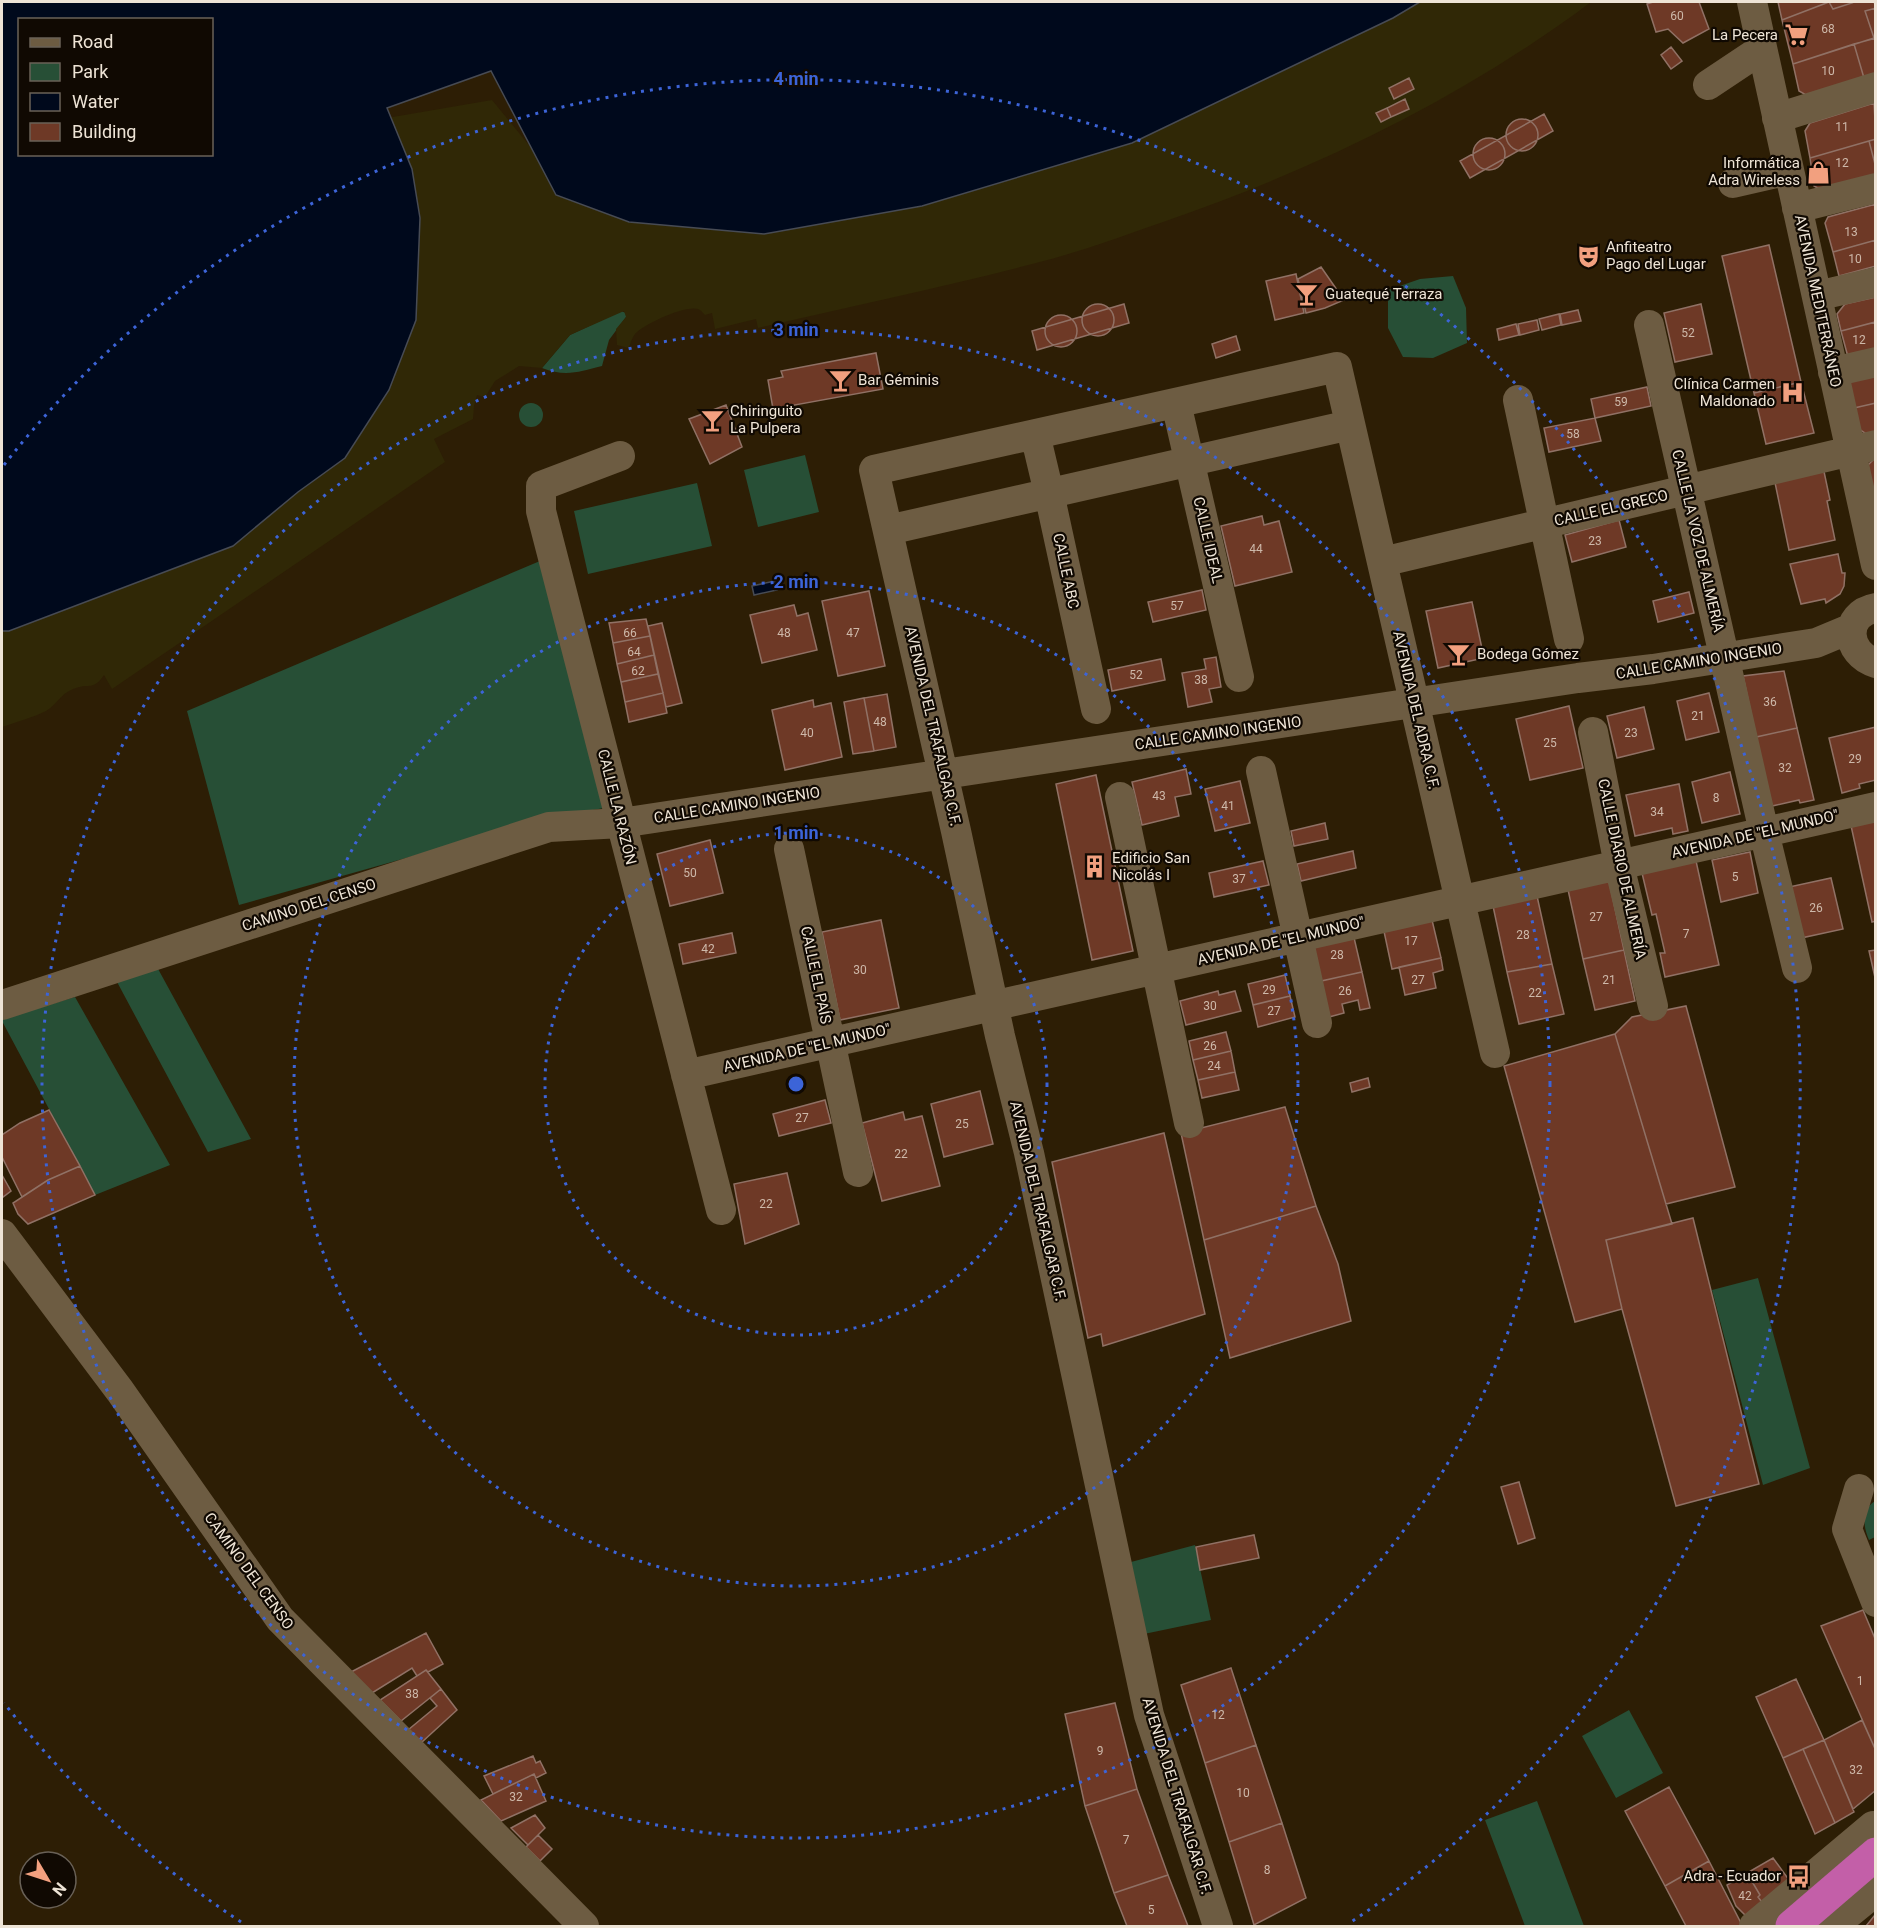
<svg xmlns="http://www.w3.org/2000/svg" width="1877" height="1928" viewBox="0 0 1877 1928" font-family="Roboto,sans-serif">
<rect width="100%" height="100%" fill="#2d1e05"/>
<path fill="#274f36" d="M1453,276L1466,308L1467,343L1433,358L1403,357L1388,328V290L1420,279Z
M621,311L626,313V317L609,340L602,366C579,372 565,377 542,368L570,335Z
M519 415a12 12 0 1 1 24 0a12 12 0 1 1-24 0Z
M805,455L819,512L758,527L744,470Z
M697,483L712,546L588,574L574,511Z
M540,561L604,808L548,818L239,905L187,711Z
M157,967L251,1139L208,1152L116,980Z
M75,997L170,1165L95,1195L2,1021V1019Z
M1758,1278L1810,1468L1763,1485L1712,1290Z
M1875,1501V1537L1869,1540C1863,1526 1861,1510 1875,1501Z
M1195,1545L1211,1620L1144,1634L1131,1562Z
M1629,1710L1663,1773L1616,1798L1582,1736Z
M1537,1801L1584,1926H1525L1485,1820Z"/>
<path fill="#302806" d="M1370,2H1591C1463,98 1316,169 1166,221C1123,236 1080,252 1036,263C944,287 851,306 758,328L756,319L715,329L712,313L705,315C702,312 701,310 698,309C685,305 644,324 635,334C632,338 630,344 629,348L617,345L616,329L626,317L624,311L570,335L542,368L519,366L495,381L485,397L477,395L474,406L473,419L434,439L445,462L112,689L104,675C93,691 90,683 76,688C60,693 57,705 46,711C32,718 16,722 2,727V621L387,118L492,100L554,176Z"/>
<path fill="#00091c" stroke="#474b54" stroke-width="1.5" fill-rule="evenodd" d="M2,2H1420L1393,18L1132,143L922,206L764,234L629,222L556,195L491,71L387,108L412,169L420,218L416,320L389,390L345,458L298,492L233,546L9,631H2ZM20,20H212V154H20Z
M775,581L777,590L754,595L752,586Z"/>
<path fill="#6e3926" stroke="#907165" stroke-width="1.5" d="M1653,2H1699L1709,29L1683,43L1668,29L1656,32L1647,4Z
M1778,2H1851L1852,3L1833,9L1829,2L1782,20Z
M1829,2L1833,9L1852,3L1851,2H1874L1876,8L1865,11L1874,38L1793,64L1782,20Z
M1876,8V38H1874L1865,11Z
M1876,38V74L1864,78L1854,44Z
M1854,44L1864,78L1806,95L1799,91L1793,64Z
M1671,47L1682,61L1671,69L1661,55Z
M1409,78L1414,89L1394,99L1389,88Z
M1405,99L1409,109L1391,117L1387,108Z
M1874,103L1876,139L1810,158L1805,131L1810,123Z
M1387,108L1391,117L1381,122L1376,113Z
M1544,114L1553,131L1470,178L1460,161Z
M1506 135a16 16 0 1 1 32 0a16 16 0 1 1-32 0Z
M1473 154a16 16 0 1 1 32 0a16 16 0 1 1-32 0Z
M1876,139V168L1869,141Z
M1869,141L1876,168V176L1823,191L1814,186L1810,158Z
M1876,204V240L1833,252L1825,223L1828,217Z
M1876,240V266L1839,276L1833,252Z
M1769,245L1801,382L1754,393L1722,256Z
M1321,267L1344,300L1325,308L1306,313L1298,279Z
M1296,274L1304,313L1275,320L1266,281Z
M1876,297V322L1841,331L1837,314L1845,304Z
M1124,304L1129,323L1037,350L1032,331Z
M1701,304L1712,354L1675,362L1664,313Z
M1082 320a16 16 0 1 1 32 0a16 16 0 1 1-32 0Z
M1578,310L1581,321L1562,325L1560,314Z
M1559,314L1561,325L1542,330L1539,319Z
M1045 331a16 16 0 1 1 32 0a16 16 0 1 1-32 0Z
M1537,320L1539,330L1520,335L1518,324Z
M1875,322L1876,350L1848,357L1841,331Z
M1516,324L1519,335L1499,340L1497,329Z
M1236,336L1240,350L1216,358L1212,344Z
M876,353L883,389L773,409L768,380L783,377L781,371Z
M1876,374V403L1854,408L1848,380Z
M1801,382L1814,433L1766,444L1754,393Z
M1647,387L1651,406L1595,418L1591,399Z
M1876,403V433L1868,435L1857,428L1854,408Z
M726,405L742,447L710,464L689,419Z
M1595,418L1601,441L1549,452L1544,428Z
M1875,458H1876V506L1867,466Z
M1822,462L1830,500L1827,501L1835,540L1789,550L1773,473Z
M1262,516L1264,525L1279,521L1292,572L1235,586L1221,526Z
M1619,520L1626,547L1572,562L1565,535Z
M1838,554L1842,573H1845L1844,586L1840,594L1826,603L1825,599L1801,604L1790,564Z
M1202,590L1206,610L1153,622L1148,602Z
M869,591L885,666L838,676L822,601Z
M1689,592L1694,613L1658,622L1653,601Z
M1472,602L1484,658L1438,668L1426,611Z
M794,605L797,616L808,613L817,650L762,663L750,615Z
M646,619L650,636L613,643L609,623Z
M662,623L682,703L666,707L648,626Z
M650,636L654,655L617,664L613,643Z
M654,655L658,674L621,682L617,664Z
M1216,657L1221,687L1209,689L1212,702L1188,707L1182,673L1206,669L1204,659Z
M1161,659L1165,680L1112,691L1108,670Z
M1784,671L1797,728L1756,737L1743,676Z
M658,674L663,693L625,702L621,682Z
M663,693L667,713L629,722L625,702Z
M1709,693L1719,732L1686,740L1677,701Z
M887,694L896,747L874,751L864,698Z
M864,698L874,751L853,754L844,702Z
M813,700L814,707L831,703L842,757L785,770L772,710Z
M1569,706L1583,768L1530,780L1516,719Z
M1644,707L1654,749L1617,758L1607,716Z
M1876,727V780L1859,784L1860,788L1842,793L1829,738Z
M1797,728L1814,800L1800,803L1799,800L1772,806L1756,737Z
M1186,769L1191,794L1175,797L1179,816L1142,825L1132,782Z
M1730,772L1740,814L1702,823L1692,782Z
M1096,775L1133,951L1092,960L1056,784Z
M1240,781L1250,823L1215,831L1205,789Z
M1679,784L1688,831L1673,834L1672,828L1635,836L1626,795Z
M1876,816V921L1872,922L1850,821Z
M1325,823L1328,839L1294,846L1291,831Z
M710,840L723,893L670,906L657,854Z
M1353,851L1356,868L1301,881L1297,864Z
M1750,852L1758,893L1721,902L1712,860Z
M1263,861L1269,885L1214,897L1209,873Z
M1696,861L1719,965L1665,977L1660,953H1665L1656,914L1652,915L1642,873Z
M1608,876L1624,950L1583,959L1567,885Z
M1831,878L1843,929L1801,938L1789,887Z
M1537,896L1552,964L1507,972L1493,906Z
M881,920L899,1008L840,1020L822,932Z
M1432,920L1441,958L1392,969L1382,922Z
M1352,929L1362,972L1321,981L1311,938Z
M732,933L736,953L683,964L679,944Z
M1624,950L1635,1001L1595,1010L1583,959Z
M1876,950V982L1869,951Z
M1441,958L1443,970L1433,973L1436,988L1405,995L1399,967Z
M1552,964L1564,1014L1519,1024L1507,972Z
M1362,972L1370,1008L1360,1010L1358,1000L1342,1004L1344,1013L1329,1017L1321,981Z
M1285,975L1290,996L1253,1005L1248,984Z
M1218,991L1219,995L1235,991L1241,1011L1186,1025L1180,1001Z
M1290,996L1295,1017L1258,1027L1253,1005Z
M1686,1006L1735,1187L1666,1204L1615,1034L1632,1017Z
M1226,1032L1231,1051L1193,1060L1189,1041Z
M1615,1034L1672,1224L1606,1240L1622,1309L1575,1322L1504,1066Z
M1231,1051L1235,1072L1198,1080L1193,1060Z
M1235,1072L1239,1090L1202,1098L1198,1080Z
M1368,1078L1370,1087L1352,1092L1350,1083Z
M980,1091L993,1144L944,1157L931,1104Z
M825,1100L831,1123L779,1136L773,1114Z
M1285,1107L1316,1206L1204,1240L1181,1133Z
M49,1110L80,1166L48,1180L22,1197L2,1157V1135L20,1123Z
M903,1112L905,1120L922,1116L940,1186L882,1201L862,1123Z
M1164,1133L1205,1314L1103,1346L1101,1334L1088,1338L1052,1162Z
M80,1166L95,1195L28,1224L18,1214L13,1203L48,1180Z
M787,1173L799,1224L745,1244L734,1184Z
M2,1175L11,1191L3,1197L2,1195Z
M1316,1206L1338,1264L1351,1321L1230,1358L1204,1240Z
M1693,1218L1759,1484L1676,1506L1622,1309L1606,1240Z
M1519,1482L1535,1538L1518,1544L1501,1487Z
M1254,1535L1259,1558L1200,1570L1196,1547Z
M1863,1610L1876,1641V1751L1821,1626Z
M426,1633L443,1664L428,1672L426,1670L417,1676L412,1668L372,1693L351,1672Z
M1231,1668L1256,1745L1205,1763L1181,1685Z
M426,1670L441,1689L401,1721L380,1700Z
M1796,1679L1824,1740L1783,1758L1756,1697Z
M441,1689L457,1710L422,1742L408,1730L437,1706L430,1698Z
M1115,1703L1137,1789L1085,1806L1065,1714Z
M1862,1720L1876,1751V1790L1853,1809L1824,1740Z
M1824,1740L1854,1812L1835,1823L1803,1749Z
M1256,1745L1282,1823L1229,1842L1205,1763Z
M1803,1749L1835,1823L1815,1834L1783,1758Z
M533,1756L536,1763L540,1761L546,1773L536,1778L534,1774L493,1794L484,1776Z
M534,1774L546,1801L501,1821L481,1800Z
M1669,1787L1709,1861L1665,1886L1625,1811Z
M1137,1789L1168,1875L1114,1893L1085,1806Z
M535,1815L545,1828L528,1845L511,1828Z
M1282,1823L1306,1898L1254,1925L1229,1842Z
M538,1835L552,1849L540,1861L526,1847Z
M1773,1858L1792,1884L1765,1906L1758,1897L1760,1895L1747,1873Z
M1709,1861L1742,1925L1740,1926H1686L1665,1886Z
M1747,1873L1760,1895L1758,1897L1765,1906L1749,1919L1736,1906L1727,1885Z
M1168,1875L1188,1926H1127L1114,1893Z
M1875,1915L1876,1926H1866Z"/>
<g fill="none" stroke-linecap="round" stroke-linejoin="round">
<path stroke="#6d5c42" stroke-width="30" d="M1752,2L1876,565
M1708,85L1762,49
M1777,118L1876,87
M1733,183L1789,170
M1797,208L1876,188
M1817,296L1876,282
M1649,325L1764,832L1797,968
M1833,372L1876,362
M1518,400L1569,639
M1176,403L1239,677
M1035,434L1049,493L1096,709
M620,456L541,486V511L721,1210
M888,530L1350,425
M1382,562L1876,445
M1876,608C1842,614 1845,654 1876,663
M1593,732L1619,865L1653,1006
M1261,771L1317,1023
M1120,797L1189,1123
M789,849L858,1172
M2,1005L549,827L621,823L1578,678L1653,669L1816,643L1852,628
M686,1075L1876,807
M2,1234L120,1391L280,1619L584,1926
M1859,1489L1847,1529L1876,1602
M1218,1926L1149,1715L1029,1153L1000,1036L956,831L874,470L1337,367L1495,1053
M1754,1926L1873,1826H1876
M1833,1926L1876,1891"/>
<path stroke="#c35fa8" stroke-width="33" d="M1792,1926L1876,1854"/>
</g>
<g fill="none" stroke="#3c64d8" stroke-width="3" stroke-dasharray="3 6">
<circle cx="796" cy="1084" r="251"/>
<circle cx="796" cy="1084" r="502"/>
<circle cx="796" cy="1084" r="754"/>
<path d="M241 1922A1005 1005 0 0 1 4 1703M4 465A1005 1005 0 1 1 1351 1922"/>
</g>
<defs>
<symbol id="supermarket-bare" viewBox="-9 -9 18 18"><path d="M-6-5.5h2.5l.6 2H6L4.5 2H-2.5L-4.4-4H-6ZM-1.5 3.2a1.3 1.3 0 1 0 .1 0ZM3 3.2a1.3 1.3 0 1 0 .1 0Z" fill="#f2a07f" stroke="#100902" stroke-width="2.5" paint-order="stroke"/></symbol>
<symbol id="shop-bare" viewBox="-9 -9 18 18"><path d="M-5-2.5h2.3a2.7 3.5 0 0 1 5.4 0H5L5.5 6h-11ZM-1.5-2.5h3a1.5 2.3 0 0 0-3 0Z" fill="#f2a07f" stroke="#100902" stroke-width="2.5" paint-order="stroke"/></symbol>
<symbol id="theatre-bare" viewBox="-9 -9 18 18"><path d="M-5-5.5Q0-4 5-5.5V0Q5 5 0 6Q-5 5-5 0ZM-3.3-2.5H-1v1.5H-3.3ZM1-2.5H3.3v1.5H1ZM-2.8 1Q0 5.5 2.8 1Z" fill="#f2a07f" stroke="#100902" stroke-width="2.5" paint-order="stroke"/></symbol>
<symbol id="bar-bare" viewBox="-9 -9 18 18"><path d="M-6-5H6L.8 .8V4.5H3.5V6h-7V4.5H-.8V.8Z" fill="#f2a07f" stroke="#100902" stroke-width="2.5" paint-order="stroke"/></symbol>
<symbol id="hospital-bare" viewBox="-9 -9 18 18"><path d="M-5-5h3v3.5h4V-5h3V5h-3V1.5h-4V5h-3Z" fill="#f2a07f" stroke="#100902" stroke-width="2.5" paint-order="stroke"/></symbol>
<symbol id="building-bare" viewBox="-9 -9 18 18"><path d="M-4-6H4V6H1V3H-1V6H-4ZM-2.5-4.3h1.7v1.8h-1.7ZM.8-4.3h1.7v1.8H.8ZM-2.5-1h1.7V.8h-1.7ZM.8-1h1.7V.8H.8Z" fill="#f2a07f" stroke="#100902" stroke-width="2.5" paint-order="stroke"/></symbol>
<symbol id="bus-bare" viewBox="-9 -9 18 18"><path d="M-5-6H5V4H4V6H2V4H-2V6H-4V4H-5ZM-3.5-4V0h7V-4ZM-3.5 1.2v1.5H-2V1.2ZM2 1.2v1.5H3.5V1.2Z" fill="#f2a07f" stroke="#100902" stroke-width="2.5" paint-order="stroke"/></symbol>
</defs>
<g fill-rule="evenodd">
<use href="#supermarket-bare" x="1780" y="18" width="33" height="33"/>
<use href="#shop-bare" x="1802" y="156" width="33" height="33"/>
<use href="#theatre-bare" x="1572" y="240" width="33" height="33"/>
<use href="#bar-bare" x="1290" y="278" width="33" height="33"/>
<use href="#bar-bare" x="824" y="364" width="33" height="33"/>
<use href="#hospital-bare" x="1776" y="376" width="33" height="33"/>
<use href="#bar-bare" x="696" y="404" width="33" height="33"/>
<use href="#bar-bare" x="1442" y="638" width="33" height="33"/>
<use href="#building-bare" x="1078" y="850" width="33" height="33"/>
<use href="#bus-bare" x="1782" y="1860" width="33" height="33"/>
</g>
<g text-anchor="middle" stroke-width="4.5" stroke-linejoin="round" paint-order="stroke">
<g font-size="12" fill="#ceb9aa">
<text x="1677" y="20">60</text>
<text x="1828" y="33">68</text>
<text x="1828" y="75">10</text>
<text x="1842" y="131">11</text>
<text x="1842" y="167">12</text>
<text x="1851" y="236">13</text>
<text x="1855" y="263">10</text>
<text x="1688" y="337">52</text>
<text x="1859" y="344">12</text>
<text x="1621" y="406">59</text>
<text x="1573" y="438">58</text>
<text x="1595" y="545">23</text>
<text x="1256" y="553">44</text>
<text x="1177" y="610">57</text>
<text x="630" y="637">66</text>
<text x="784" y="637">48</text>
<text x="853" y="637">47</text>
<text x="634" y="656">64</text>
<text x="638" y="675">62</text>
<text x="1136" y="679">52</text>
<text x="1201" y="684">38</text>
<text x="1770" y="706">36</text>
<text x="1698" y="720">21</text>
<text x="880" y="726">48</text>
<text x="807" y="737">40</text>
<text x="1631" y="737">23</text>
<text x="1550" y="747">25</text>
<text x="1855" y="763">29</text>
<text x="1785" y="772">32</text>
<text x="1159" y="800">43</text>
<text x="1716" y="802">8</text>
<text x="1228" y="810">41</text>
<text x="1657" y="816">34</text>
<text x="690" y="877">50</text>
<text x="1735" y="881">5</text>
<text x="1239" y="883">37</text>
<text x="1816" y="912">26</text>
<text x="1596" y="921">27</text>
<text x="1686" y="938">7</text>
<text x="1523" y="939">28</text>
<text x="1411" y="945">17</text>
<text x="708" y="953">42</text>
<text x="1337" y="959">28</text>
<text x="860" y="974">30</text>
<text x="1418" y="984">27</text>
<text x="1609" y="984">21</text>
<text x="1269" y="994">29</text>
<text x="1345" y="995">26</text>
<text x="1535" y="997">22</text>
<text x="1210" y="1010">30</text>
<text x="1274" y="1015">27</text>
<text x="1210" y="1050">26</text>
<text x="1214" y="1070">24</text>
<text x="802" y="1122">27</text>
<text x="962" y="1128">25</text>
<text x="901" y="1158">22</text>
<text x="766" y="1208">22</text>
<text x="1860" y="1685">1</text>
<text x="412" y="1698">38</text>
<text x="1218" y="1719">12</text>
<text x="1100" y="1755">9</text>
<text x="1856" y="1774">32</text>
<text x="1243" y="1797">10</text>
<text x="516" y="1801">32</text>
<text x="1126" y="1844">7</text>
<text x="1267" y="1874">8</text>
<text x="1745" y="1900">42</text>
<text x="1151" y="1914">5</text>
</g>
<g font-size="15" fill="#eee4d6" stroke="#100902" text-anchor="start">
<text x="1778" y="40" text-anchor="end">La Pecera</text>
<text x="1800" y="168" text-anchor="end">Informática<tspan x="1800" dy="17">Adra Wireless</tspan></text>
<text x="1606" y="252">Anfiteatro<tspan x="1606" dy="17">Pago del Lugar</tspan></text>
<text x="1325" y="299">Guatequé Terraza</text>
<text x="858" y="385">Bar Géminis</text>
<text x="1775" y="389" text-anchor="end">Clínica Carmen<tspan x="1775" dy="17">Maldonado</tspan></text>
<text x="730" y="416">Chiringuito<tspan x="730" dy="17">La Pulpera</tspan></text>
<text x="1477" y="659">Bodega Gómez</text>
<text x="1112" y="863">Edificio San<tspan x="1112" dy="17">Nicolás I</tspan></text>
<text x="1781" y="1881" text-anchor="end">Adra - Ecuador</text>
</g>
<g font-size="15" fill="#eee4d6" stroke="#100902">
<text transform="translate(1818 301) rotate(78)" y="5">AVENIDA MEDITERRÁNEO</text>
<text transform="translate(1611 508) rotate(-13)" y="5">CALLE EL GRECO</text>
<text transform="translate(1208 540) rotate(77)" y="5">CALLE IDEAL</text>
<text transform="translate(1698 541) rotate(77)" y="5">CALLE LA VOZ DE ALMERÍA</text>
<text transform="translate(1066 571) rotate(78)" y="5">CALLE ABC</text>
<text transform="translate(1699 661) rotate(-9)" y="5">CALLE CAMINO INGENIO</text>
<text transform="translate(1416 710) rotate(77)" y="5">AVENIDA DEL ADRA C.F.</text>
<text transform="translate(933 726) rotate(77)" y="5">AVENIDA DEL TRAFALGAR C.F.</text>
<text transform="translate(1218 733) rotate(-8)" y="5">CALLE CAMINO INGENIO</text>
<text transform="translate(737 805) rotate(-9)" y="5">CALLE CAMINO INGENIO</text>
<text transform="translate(617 807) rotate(76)" y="5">CALLE LA RAZÓN</text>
<text transform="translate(1755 834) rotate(-13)" y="5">AVENIDA DE "EL MUNDO"</text>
<text transform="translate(1622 869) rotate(78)" y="5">CALLE DIARIO DE ALMERÍA</text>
<text transform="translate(309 905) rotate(-18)" y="5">CAMINO DEL CENSO</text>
<text transform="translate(1281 941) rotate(-13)" y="5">AVENIDA DE "EL MUNDO"</text>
<text transform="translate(816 975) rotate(78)" y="5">CALLE EL PAÍS</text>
<text transform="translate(807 1048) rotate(-13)" y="5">AVENIDA DE "EL MUNDO"</text>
<text transform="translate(1038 1201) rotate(77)" y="5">AVENIDA DEL TRAFALGAR C.F.</text>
<text transform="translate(249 1571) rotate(54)" y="5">CAMINO DEL CENSO</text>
<text transform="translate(1177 1796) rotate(73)" y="5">AVENIDA DEL TRAFALGAR C.F.</text>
</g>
</g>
<circle cx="796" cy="1084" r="9" fill="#3c64d8" stroke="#100902" stroke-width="3"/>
<g font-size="18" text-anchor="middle" font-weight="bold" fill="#3c64d8" stroke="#100902" stroke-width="4.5" stroke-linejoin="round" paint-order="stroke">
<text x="796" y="85">4 min</text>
<text x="796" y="336">3 min</text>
<text x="796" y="588">2 min</text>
<text x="796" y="839">1 min</text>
</g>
<rect width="1877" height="1928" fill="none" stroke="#eee4d6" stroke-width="6"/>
<rect x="18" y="18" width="195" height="138" fill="#100902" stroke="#696157" stroke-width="1.5"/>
<rect x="30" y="38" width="30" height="9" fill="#6d5c42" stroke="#696157" stroke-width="1.5"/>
<text x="72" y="48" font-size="18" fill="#eee4d6">Road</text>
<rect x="30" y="63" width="30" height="18" fill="#274f36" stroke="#696157" stroke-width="1.5"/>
<text x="72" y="78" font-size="18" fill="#eee4d6">Park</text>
<rect x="30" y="93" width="30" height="18" fill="#00091c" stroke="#696157" stroke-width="1.5"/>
<text x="72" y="108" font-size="18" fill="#eee4d6">Water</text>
<rect x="30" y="123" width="30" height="18" fill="#6e3926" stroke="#696157" stroke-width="1.5"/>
<text x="72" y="138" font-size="18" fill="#eee4d6">Building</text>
<g transform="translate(48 1880) rotate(129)"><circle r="28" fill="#100902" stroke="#696157" stroke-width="1.5"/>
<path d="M0-4.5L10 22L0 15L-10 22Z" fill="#f2a07f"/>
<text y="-9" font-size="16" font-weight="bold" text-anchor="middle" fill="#eee4d6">N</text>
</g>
</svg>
